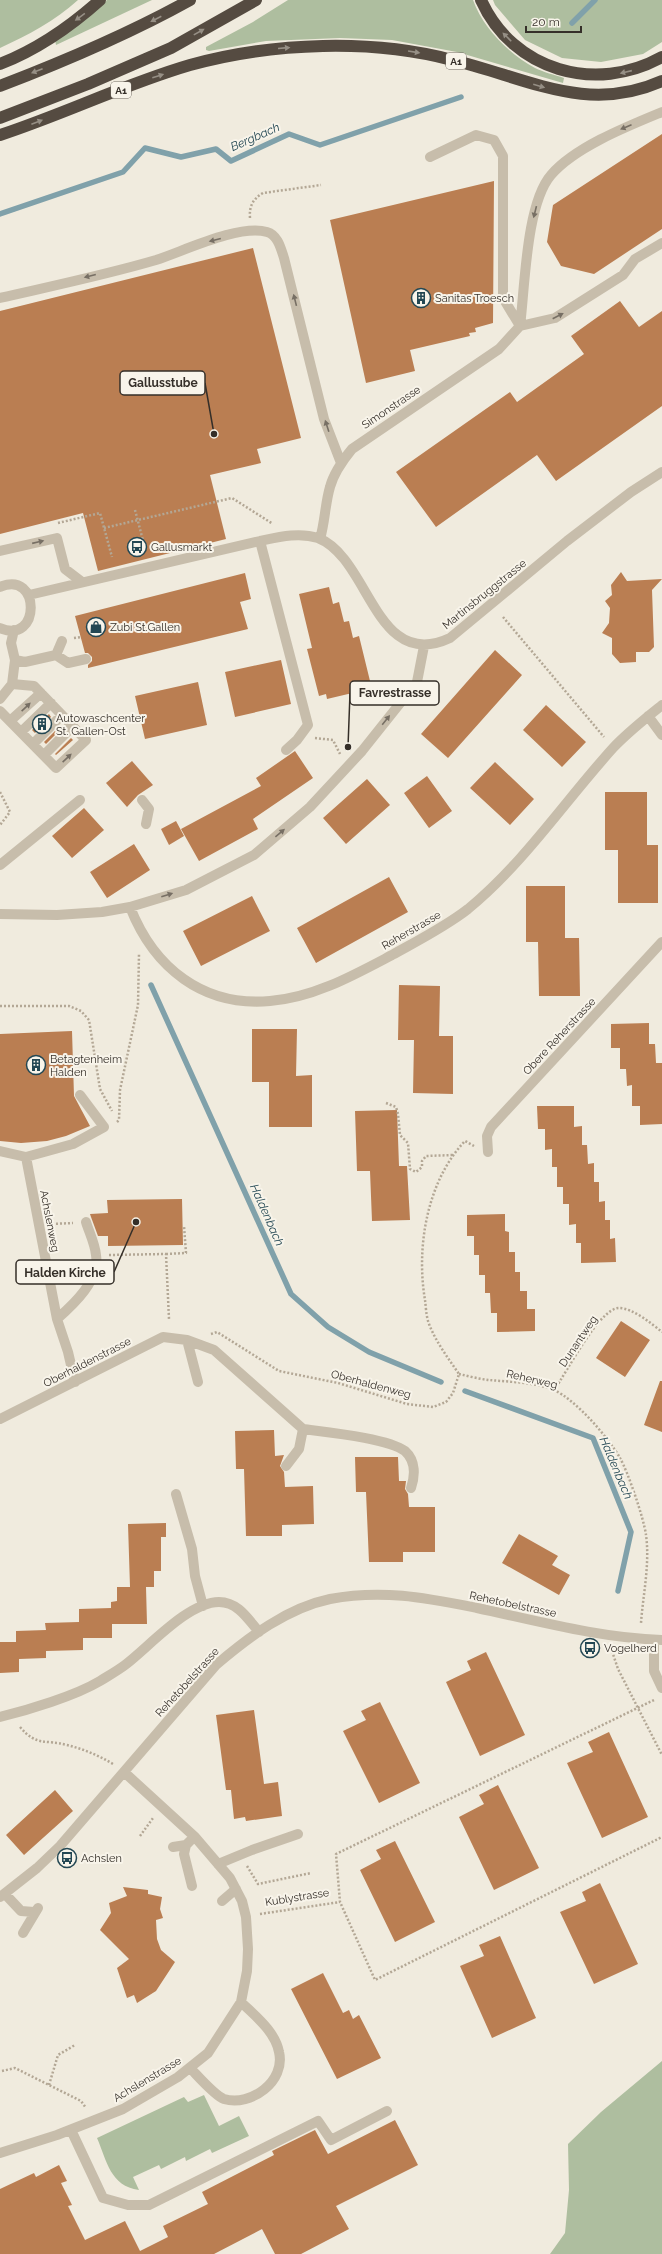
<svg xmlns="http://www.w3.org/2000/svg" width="662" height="2254" viewBox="0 0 662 2254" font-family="Raleway,sans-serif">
<rect width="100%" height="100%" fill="#f0ebde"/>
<path fill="#aebe9f" d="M0,0H78C55,21 28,35 0,48Z
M107,0H152L56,45L55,40L93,13Z
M288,0H473C483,28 509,54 535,68C543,72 555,75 564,78L563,83L457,52L392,40L340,38L266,41L209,51L206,50V47L253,22Z
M493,0H662V42L643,54L601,62L562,58L525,40L495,5Z
M662,2061V2254H550L565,2233L569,2190L568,2144L601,2112Z
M204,2095L219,2126L239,2116L249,2136L212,2153L210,2149L186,2161L185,2157L161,2169L159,2165L133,2177L139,2190C110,2186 107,2161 97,2138L184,2097L188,2102Z"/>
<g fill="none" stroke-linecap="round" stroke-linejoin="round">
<path stroke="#80a1aa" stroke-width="5.5" d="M572,23L595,0
M0,214L123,172L145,148L181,157L216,149L231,161L289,134L320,145L461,97
M151,985L291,1294L328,1327L369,1352L441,1382
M465,1391L593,1438L631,1532L618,1591"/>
</g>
<path fill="#ba7e52" d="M662,134V229L594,274L561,266L547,242L553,205Z
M494,181L493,323L475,328L476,332L469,333L470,336L410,350L415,371L366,383L330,220Z
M253,248L301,438L257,449L261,463L210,475L226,539L98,571L83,513L0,534V311Z
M620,301L639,327L662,311V406L556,481L537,455L436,527L396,472L510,392L517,402L584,354L571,336Z
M621,572L627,581L662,579L652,590L654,647L649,652H636V662L620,663L612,654V638L602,633L609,623L610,608L605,601L612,595L611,585Z
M245,573L251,599L240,602L248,629L88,668V665L92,661V657L88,653H85L75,616Z
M329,587L333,604L339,602L344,622L349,621L353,638L359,636L370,681L363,683L365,690L327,699L326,694L319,696L307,649L312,648L299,594Z
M495,650L522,675L448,758L421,734Z
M281,660L291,704L235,717L225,672Z
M198,682L207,725L145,739L135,696Z
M546,705L586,742L562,767L523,730Z
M49,714L51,717L35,733L32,730Z
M60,726L62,728L46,744L44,742Z
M71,738L73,740L56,755L55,754Z
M295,751L313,778L253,819L258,829L199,861L181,829L261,786L256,778Z
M132,761L153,785L138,795L127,807L106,783Z
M495,762L534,799L510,825L470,788Z
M427,776L452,811L429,828L404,793Z
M367,779L390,805L346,844L323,818Z
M605,792H647V845H658V903H618V850H605Z
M84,808L104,830L72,858L52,836Z
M176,821L184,836L169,845L161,829Z
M134,844L150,870L107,898L90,872Z
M389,877L408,912L316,963L297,928Z
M526,886H565V938H579L580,996H539L538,942H526Z
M252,896L270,931L201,966L183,931Z
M399,985L440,986L439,1036H453V1094L413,1093L414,1040H398Z
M649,1023V1044H655L656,1063H662V1124L640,1125V1106H632V1085L627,1086L626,1069H620V1048H611V1024Z
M252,1029H297L296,1076L312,1075V1127H269V1082H252Z
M72,1031L74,1096L90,1126L66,1136L47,1141L21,1143L0,1141V1034Z
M537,1106H574V1127L582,1126V1145H587L588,1164L594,1163V1182H599V1202L605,1201V1220H610V1239L615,1238L616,1262L581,1263V1243H576V1224L569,1225V1204H563V1187H557V1167H552V1149L545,1150V1129H538Z
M397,1110L399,1166H407L410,1220L372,1221L370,1171H357L355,1111Z
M182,1199L183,1245L108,1246V1236H98L91,1217L90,1214L108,1213L107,1200Z
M505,1214V1231L509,1232V1252H515V1272H520V1291H527V1309H535V1331L497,1332V1313H491L490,1293H485V1275H479V1255H474V1236H467V1215Z
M621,1321L650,1340L625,1377L596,1358Z
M660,1381H662V1432L644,1425Z
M274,1430L275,1456L284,1455L280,1466L284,1472L285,1487L313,1486L314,1524L282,1525V1536H246L244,1469H236L235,1431Z
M355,1457H398L399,1481H406L405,1489L408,1494L409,1507H435V1552H403V1562H369L366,1492H356Z
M166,1523V1537H161V1571H154V1587H146L147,1624H112V1638H83V1650L46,1651V1658L19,1659V1672L0,1673V1642H16V1631L46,1630L45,1623L79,1622V1609L111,1608V1602L117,1601V1587H130L128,1524Z
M519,1534L558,1556L552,1565L570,1575L559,1595L502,1563Z
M486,1652L525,1735L480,1756L446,1682L471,1670L467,1661Z
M380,1702L420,1783L379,1803L343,1731L366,1720L361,1711Z
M254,1710L264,1784L278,1782L282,1816L246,1821L245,1817L234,1819L231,1790H226L216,1715Z
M609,1732L648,1817L602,1838L567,1763L593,1752L588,1742Z
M498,1785L539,1868L494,1890L459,1817L484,1804L479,1795Z
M55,1790L73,1811L24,1855L6,1835Z
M395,1841L435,1922L395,1942L360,1870L381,1859L376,1850Z
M600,1883L638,1964L594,1984L560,1912L586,1901L582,1892Z
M123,1887L148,1890V1894L162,1897L160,1909L163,1918L156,1920L157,1939L161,1950L175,1962L156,1991L137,2003L134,1995L127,1998L117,1968L129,1959L100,1930L111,1913L109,1903L127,1896Z
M500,1936L536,2018L492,2038L460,1966L484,1956L479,1945Z
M323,1973L343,2013L349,2010L353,2019L359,2015L381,2058L337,2079L291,1989Z
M395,2120L418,2165L336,2206L349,2229L301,2254H275L262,2229L214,2254H0V2189L34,2173L36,2177L59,2165L67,2181L61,2183L72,2205L68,2206L85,2240L125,2221L140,2251L168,2237L163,2226L208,2204L202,2192L274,2155L272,2151L315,2130L328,2154Z"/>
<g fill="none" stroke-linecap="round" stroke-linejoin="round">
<path stroke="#b3a795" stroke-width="2.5" stroke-dasharray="2 2" stroke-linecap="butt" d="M250,218C249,206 253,199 263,193L321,185
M135,510L145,548
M58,523L100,513L112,557
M104,528L232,498L273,524
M503,617L604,737
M74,638L81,637
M315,738L333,740L340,754
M0,792L10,812L0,825
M0,1006H69L81,1011L89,1020L100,1089L112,1111
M386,1103L396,1107L398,1114L400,1135L408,1143L410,1169L416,1172L422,1167V1161L426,1156L454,1155
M117,1122L119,1120L120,1090L138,1005L139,954
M52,1224L73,1223
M166,1254L186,1253L184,1226
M109,1255L166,1254L169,1319
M211,1334L217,1332L279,1371L338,1383L407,1404L433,1407L446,1402L453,1393L459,1374C448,1358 436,1342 429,1324C426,1316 426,1307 425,1300C416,1247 427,1181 465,1141L474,1146
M459,1374C468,1376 479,1379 489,1380C510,1382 534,1382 554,1390C576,1400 608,1437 620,1458C628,1472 644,1519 646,1535C650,1564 643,1595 641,1623
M554,1390C566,1374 599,1308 619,1308C633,1308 652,1324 662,1332
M612,1651L618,1669L662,1755
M654,1700L336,1854L340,1902L375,1980L662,1837
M20,1727C37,1747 45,1739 67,1745C83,1749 98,1755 113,1764
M140,1836L153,1818
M247,1866L258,1884L311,1873
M260,1914L340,1902
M2,2071L15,2068L81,2101L86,2108
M49,2085L58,2055L75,2045"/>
<path stroke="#c7bdab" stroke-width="10" d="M430,157L476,135L494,140L503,156V298L520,326
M0,298C52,286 105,275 156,260C184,251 239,224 267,232C278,235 281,249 284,258L324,419L341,463
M520,326C525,287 526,204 551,175C575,147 628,126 662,112
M520,326L555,318L623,275L635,259L662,243
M320,539C325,522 325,504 330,487C334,472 343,460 352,449L499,349L520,326
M260,541L308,725L297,740L286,750
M0,551L57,538L65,569L82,582
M0,587C41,569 41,646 0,628
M29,595L260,541C279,537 299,532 318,538C370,558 375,673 450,638L567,541L631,492L662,472
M56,655L62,641
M15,660L25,662L56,655L68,663L86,659
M0,699L12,684L15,660L11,643L14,630
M0,711L56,768L86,740L34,686L12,684
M648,716L662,735
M10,721L41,693
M21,732L51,703
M33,744L62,715
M44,755L73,726
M142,800L149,809L146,824
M0,865L80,800
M130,907C154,968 203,1007 270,1001C313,998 354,975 392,955C417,941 445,927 468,909C524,863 565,801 613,748C628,732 645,719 662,705
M0,914L57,915L102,912L130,907L186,890L254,855L310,807L362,751L417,682L424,646
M0,1151L26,1157L57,1319L68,1352L75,1382
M488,1152L487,1136L491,1127L662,942
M26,1157L73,1144L104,1127L80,1095
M57,1319C74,1304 100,1280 96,1255C95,1244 89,1232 86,1222
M187,1340L198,1382
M0,1419L163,1337L187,1340L214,1350L303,1429L299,1449L286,1466
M303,1429C325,1432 388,1438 405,1451C416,1461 415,1476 411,1488
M176,1494L192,1549L195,1576L203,1606
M654,1640V1671L662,1688
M0,1717C28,1710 75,1696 100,1681C108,1676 117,1671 125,1665C149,1647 188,1602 219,1602C238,1602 248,1619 259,1632
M186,1845L184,1854L192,1886
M173,1847L186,1845L190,1841
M218,1864L252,1850L298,1834
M5,1894L21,1911L34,1912
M0,1897L37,1868L60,1846L216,1665C249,1637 287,1608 330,1599C383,1589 426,1598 477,1608C538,1621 600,1638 662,1640
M222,1901L236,1889
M23,1933L38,1908
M190,2068C197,2075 215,2096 224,2099C251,2107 286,2081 279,2052C275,2031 255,2016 241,2002
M71,2130L103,2198L128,2205H149L318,2121L331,2140L387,2111
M0,2153L57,2135L123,2109L178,2077L208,2053L241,2002L247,1971L248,1949L246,1917L242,1901L230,1878L195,1837L124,1772"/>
<path stroke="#554b41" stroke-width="12" d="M481,0C513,71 596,94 662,57
M0,64C36,50 71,26 100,0
M0,86C65,61 129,34 190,0
M0,118L88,84L171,48L256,0
M0,135C64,114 125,84 190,65C233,53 278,47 323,46C367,45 410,49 452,60C525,77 587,115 662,81"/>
</g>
<defs><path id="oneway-solid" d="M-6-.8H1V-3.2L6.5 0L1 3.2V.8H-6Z"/></defs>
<g fill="#968f85">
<use href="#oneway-solid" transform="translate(80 17) rotate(144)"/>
<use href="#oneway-solid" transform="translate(156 19) rotate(153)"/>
<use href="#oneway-solid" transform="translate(199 32) rotate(-29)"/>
<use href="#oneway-solid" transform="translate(507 37) rotate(-135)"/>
<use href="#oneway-solid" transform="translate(284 48) rotate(-5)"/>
<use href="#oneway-solid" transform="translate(414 52) rotate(9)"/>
<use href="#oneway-solid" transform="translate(37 71) rotate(159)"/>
<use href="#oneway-solid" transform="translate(626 72) rotate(167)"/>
<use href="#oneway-solid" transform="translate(158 76) rotate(-18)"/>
<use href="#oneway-solid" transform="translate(539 86) rotate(16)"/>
<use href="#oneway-solid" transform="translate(37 122) rotate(-21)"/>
</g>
<g fill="#776f64">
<use href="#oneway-solid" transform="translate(626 127) rotate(157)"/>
<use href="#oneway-solid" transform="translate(535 212) rotate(104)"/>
<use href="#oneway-solid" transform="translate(215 240) rotate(166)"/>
<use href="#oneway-solid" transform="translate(90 276) rotate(166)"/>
<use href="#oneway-solid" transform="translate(295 300) rotate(-104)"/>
<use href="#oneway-solid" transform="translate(558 316) rotate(-27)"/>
<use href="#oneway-solid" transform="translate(327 426) rotate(-108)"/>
<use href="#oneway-solid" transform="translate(38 542) rotate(-13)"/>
<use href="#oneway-solid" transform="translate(26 707) rotate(-43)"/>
<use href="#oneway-solid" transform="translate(386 720) rotate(-51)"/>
<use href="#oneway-solid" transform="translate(67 758) rotate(-43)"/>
<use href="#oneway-solid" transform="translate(280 833) rotate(-40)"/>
<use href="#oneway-solid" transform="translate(167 895) rotate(-18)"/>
</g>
<defs>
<symbol id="building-ring" viewBox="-11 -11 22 22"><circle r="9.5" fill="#f8f4ea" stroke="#234753" stroke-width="1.5"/><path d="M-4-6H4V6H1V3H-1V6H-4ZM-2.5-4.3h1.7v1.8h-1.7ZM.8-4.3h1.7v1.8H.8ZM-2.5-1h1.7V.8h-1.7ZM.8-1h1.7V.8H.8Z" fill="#234753"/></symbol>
<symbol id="bus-ring" viewBox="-11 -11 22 22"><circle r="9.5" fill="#f8f4ea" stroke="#234753" stroke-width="1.5"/><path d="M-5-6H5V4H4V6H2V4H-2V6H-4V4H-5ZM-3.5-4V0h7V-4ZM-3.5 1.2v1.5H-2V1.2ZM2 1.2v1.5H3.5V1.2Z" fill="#234753"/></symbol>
<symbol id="shop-ring" viewBox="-11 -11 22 22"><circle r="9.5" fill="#f8f4ea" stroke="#234753" stroke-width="1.5"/><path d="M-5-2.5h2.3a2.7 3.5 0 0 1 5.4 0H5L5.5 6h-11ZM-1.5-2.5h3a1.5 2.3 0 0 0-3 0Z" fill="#234753"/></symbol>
</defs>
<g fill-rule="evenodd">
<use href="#building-ring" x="410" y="287" width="22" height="22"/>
<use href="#bus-ring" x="126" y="536" width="22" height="22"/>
<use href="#shop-ring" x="85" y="616" width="22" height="22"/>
<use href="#building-ring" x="31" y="713" width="22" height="22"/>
<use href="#building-ring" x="25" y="1054" width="22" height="22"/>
<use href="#bus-ring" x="579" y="1637" width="22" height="22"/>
<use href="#bus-ring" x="56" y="1847" width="22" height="22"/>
</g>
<g text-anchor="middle" stroke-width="4" stroke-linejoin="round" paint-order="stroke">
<g fill="#f8f4ea" stroke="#706a63" stroke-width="1">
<rect x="446" y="53" width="20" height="16" rx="3"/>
<rect x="111" y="82" width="20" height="16" rx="3"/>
</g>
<g font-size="10" font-weight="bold" fill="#352f29">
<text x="456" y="65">A1</text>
<text x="121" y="94">A1</text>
</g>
<g font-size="11" fill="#352f29" stroke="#f8f4ea" text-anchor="start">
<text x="435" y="302">Sanitas Troesch</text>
<text x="151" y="551">Gallusmarkt</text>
<text x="110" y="631">Zubi St.Gallen</text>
<text x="56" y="722">Autowaschcenter<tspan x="56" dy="13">St. Gallen-Ost</tspan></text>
<text x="50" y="1063">Betagtenheim<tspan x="50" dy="13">Halden</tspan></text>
<text x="604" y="1652">Vogelherd</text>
<text x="81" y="1862">Achslen</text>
</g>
<g font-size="11" fill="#352f29" stroke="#f8f4ea">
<text transform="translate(391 407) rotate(-34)" y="4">Simonstrasse</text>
<text transform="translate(484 594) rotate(-39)" y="4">Martinsbruggstrasse</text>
<text transform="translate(411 930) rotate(-30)" y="4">Reherstrasse</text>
<text transform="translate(559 1036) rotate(-47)" y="4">Obere Reherstrasse</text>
<text transform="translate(50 1221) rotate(79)" y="4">Achslenweg</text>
<text transform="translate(578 1341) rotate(-56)" y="4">Dunantweg</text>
<text transform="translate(87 1362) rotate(-27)" y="4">Oberhaldenstrasse</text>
<text transform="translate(532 1379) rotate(13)" y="4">Reherweg</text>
<text transform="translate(371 1384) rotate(15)" y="4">Oberhaldenweg</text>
<text transform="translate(513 1604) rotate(12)" y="4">Rehetobelstrasse</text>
<text transform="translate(187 1682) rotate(-48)" y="4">Rehetobelstrasse</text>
<text transform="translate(297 1897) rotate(-9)" y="4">Kublystrasse</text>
<text transform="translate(147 2079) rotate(-31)" y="4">Achslenstrasse</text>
</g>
<g font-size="12" font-style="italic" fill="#234753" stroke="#f8f4ea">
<text transform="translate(255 137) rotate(-24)" y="4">Bergbach</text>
<text transform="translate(267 1215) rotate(66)" y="4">Haldenbach</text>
<text transform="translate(616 1468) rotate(67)" y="4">Haldenbach</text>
</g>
</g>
<path fill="none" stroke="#352f29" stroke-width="1.5" d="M214 434L205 383M348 747L350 693M136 1222L114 1272"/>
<g fill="#352f29" stroke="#f8f4ea" stroke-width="1.5">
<circle cx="214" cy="434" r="4"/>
<circle cx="348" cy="747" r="4"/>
<circle cx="136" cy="1222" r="4"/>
</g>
<g fill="#f8f4ea" stroke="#352f29" stroke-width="1.5">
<rect x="120" y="371" width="85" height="24" rx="4"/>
<rect x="350" y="681" width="89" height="24" rx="4"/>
<rect x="16" y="1260" width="98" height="24" rx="4"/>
</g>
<g font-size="12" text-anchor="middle" font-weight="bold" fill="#352f29">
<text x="163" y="387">Gallusstube</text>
<text x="395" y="697">Favrestrasse</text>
<text x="65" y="1277">Halden Kirche</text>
</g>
<path d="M526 26v6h55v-6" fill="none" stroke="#352f29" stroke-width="2"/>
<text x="532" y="26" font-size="12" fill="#352f29" stroke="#f8f4ea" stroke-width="3" paint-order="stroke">20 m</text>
</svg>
